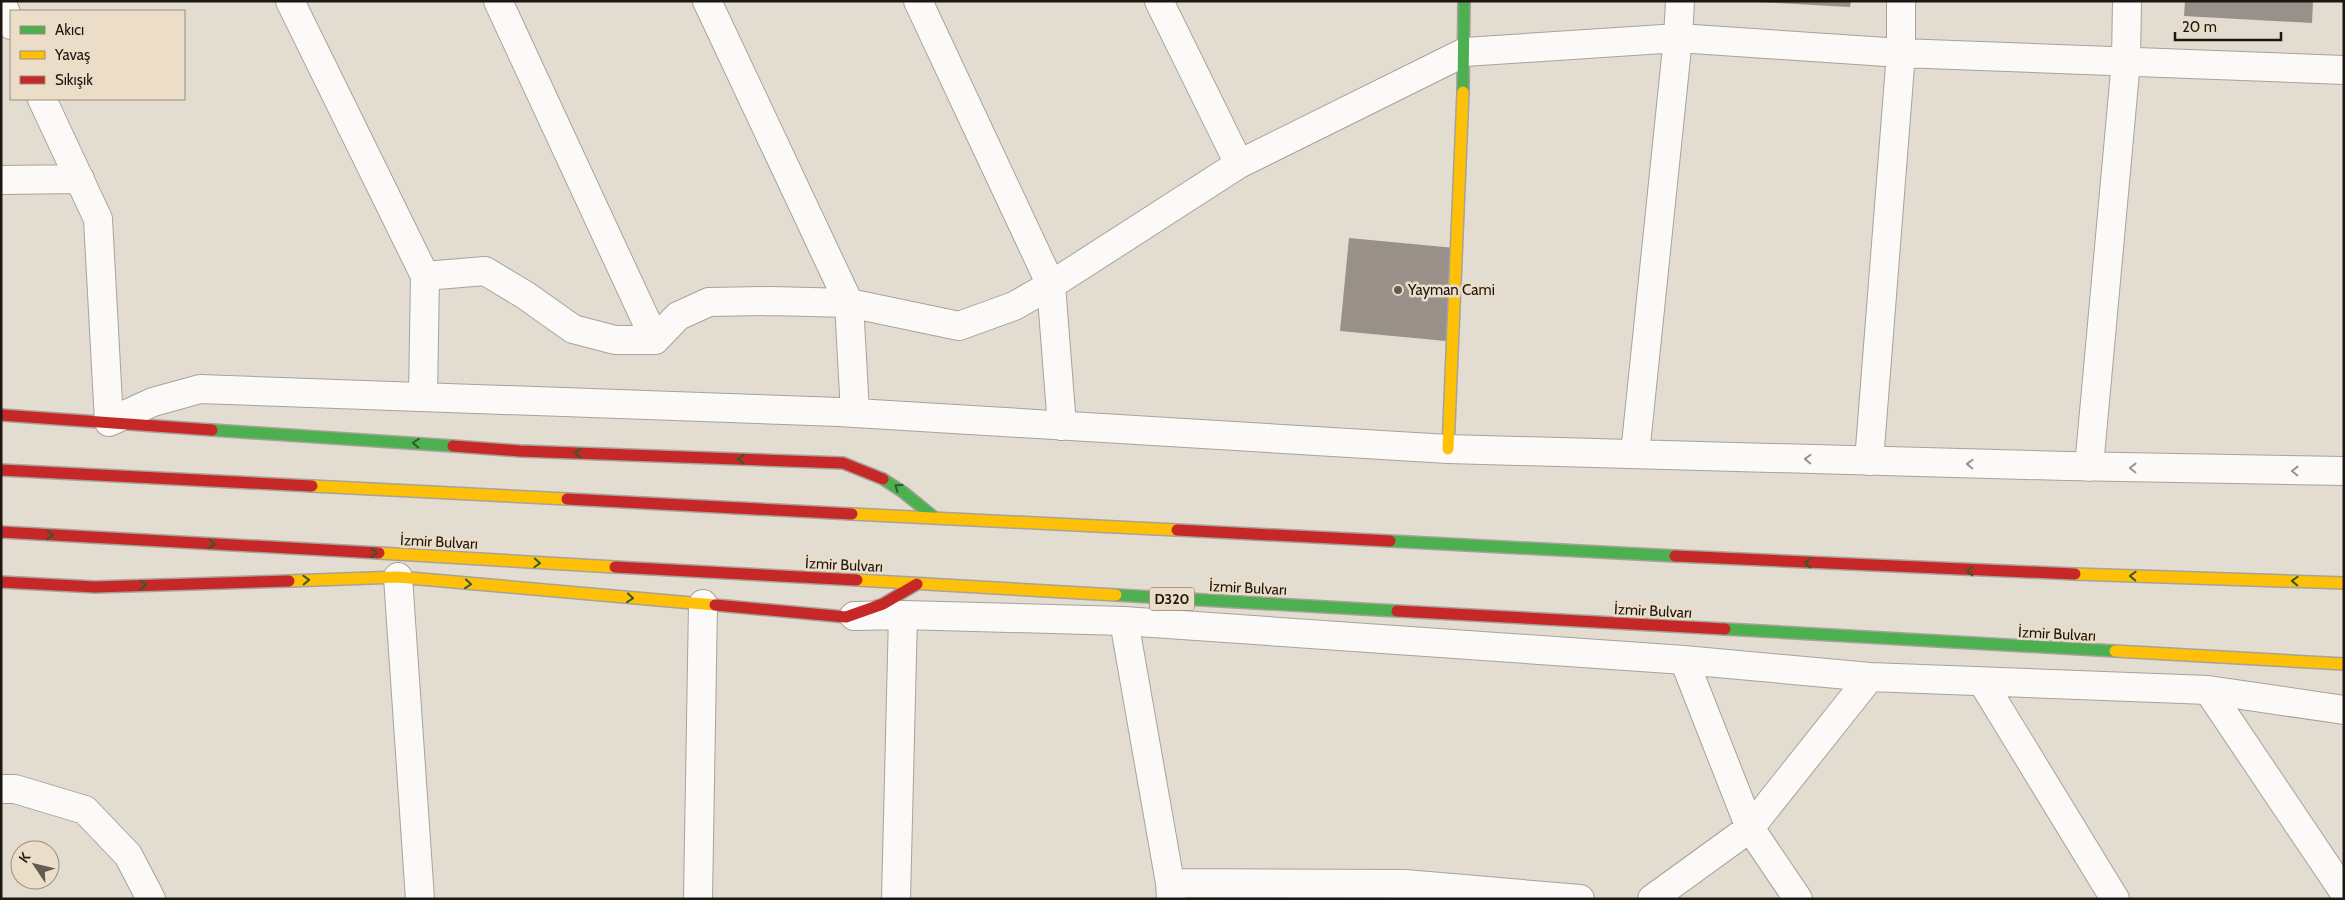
<svg xmlns="http://www.w3.org/2000/svg" width="2345" height="900" viewBox="0 0 2345 900" font-family="Cabin,sans-serif">
<rect width="100%" height="100%" fill="#e3dcd0"/>
<path fill="#989089" d="M1740,1H1851L1850,7Z
M2185,1H2313L2312,23L2184,16Z
M1349,238L1455,248L1446,341L1340,331Z"/>
<g fill="none" stroke-linecap="round" stroke-linejoin="round">
<defs>
<path id="street" d="M1,1L11,25
M290,1L425,276L423,397
M498,1L655,340
M707,1L849,303L855,413
M918,1L1051,285L1062,426
M1159,1L1239,164
M42,99L98,219L109,422L153,402L200,389L839,412L1448,449L2066,466L2344,471
M1,180L80,179
M425,276L485,271L525,295L573,329L615,340H655L678,316L709,302L771,301L849,303L959,326L1014,306L1051,285L1239,164L1465,52L1678,38L1901,53L2344,70
M1635,454L1678,38L1680,1
M1869,461L1901,53V1
M2089,467L2126,61L2127,1
M398,577L420,899
M854,616L903,615L1124,621L1684,660L1870,677L2208,690L2344,710
M1124,621L1170,883L1171,899
M1684,660L1750,828L1798,899
M1983,683L2115,899
M2208,690L2344,892
M1,789H15L85,810L128,855L151,899
M1170,883L1405,884L1580,899
M698,899L703,604
M896,899L903,615
M1652,899L1750,828L1870,677"/>
<path id="fast" d="M1463,92L1464,1
M212,430L453,446
M883,479L903,492L935,518
M1390,541L1675,556
M1116,595L1397,611
M1725,629L2115,651"/>
<path id="slow" d="M1448,449L1463,92
M312,486L567,499
M852,514L1177,530
M379,553L615,567
M2075,574L2344,583
M857,580L1116,595
M289,581L398,577L715,605
M2115,651L2344,664"/>
<path id="jam" d="M1,415L212,430
M453,446L520,451L843,463L883,479
M1,470L312,486
M567,499L852,514
M1177,530L1390,541
M1,532L379,553
M1675,556L2075,574
M615,567L857,580
M1,582L95,587L289,581
M715,605L846,617L883,604L917,584
M1397,611L1725,629"/>
</defs>
<use href="#street" stroke="#a8a299" stroke-width="30"/>
<use href="#fast" stroke="#a8a299" stroke-width="14"/>
<use href="#slow" stroke="#a8a299" stroke-width="14"/>
<use href="#jam" stroke="#a8a299" stroke-width="14"/>
<use href="#street" stroke="#fbfaf8" stroke-width="28"/>
<use href="#fast" stroke="#4caf50" stroke-width="11"/>
<use href="#slow" stroke="#ffc107" stroke-width="11"/>
<use href="#jam" stroke="#c62828" stroke-width="11"/>
</g>
<defs><path id="oneway-chevron" d="M-2-3.5L2.5 0L-2 3.5" fill="none" stroke-width="1.6" stroke-linecap="round" stroke-linejoin="round" transform="scale(1.25)"/></defs>
<g stroke="#325b2d">
<use href="#oneway-chevron" transform="translate(416 443) rotate(-176)"/>
<use href="#oneway-chevron" transform="translate(578 453) rotate(-178)"/>
<use href="#oneway-chevron" transform="translate(741 459) rotate(-178)"/>
<use href="#oneway-chevron" transform="translate(898 487) rotate(-144)"/>
<use href="#oneway-chevron" transform="translate(50 535) rotate(3)"/>
<use href="#oneway-chevron" transform="translate(212 544) rotate(3)"/>
<use href="#oneway-chevron" transform="translate(374 553) rotate(3)"/>
<use href="#oneway-chevron" transform="translate(537 563) rotate(3)"/>
<use href="#oneway-chevron" transform="translate(1808 563) rotate(-177)"/>
<use href="#oneway-chevron" transform="translate(1970 571) rotate(-178)"/>
<use href="#oneway-chevron" transform="translate(2133 576) rotate(-178)"/>
<use href="#oneway-chevron" transform="translate(306 580) rotate(-2)"/>
<use href="#oneway-chevron" transform="translate(2295 581) rotate(-178)"/>
<use href="#oneway-chevron" transform="translate(468 584) rotate(5)"/>
<use href="#oneway-chevron" transform="translate(143 585) rotate(-2)"/>
<use href="#oneway-chevron" transform="translate(630 598) rotate(5)"/>
</g>
<g stroke="#979490">
<use href="#oneway-chevron" transform="translate(1808 459) rotate(-178)"/>
<use href="#oneway-chevron" transform="translate(1970 464) rotate(-178)"/>
<use href="#oneway-chevron" transform="translate(2133 468) rotate(-179)"/>
<use href="#oneway-chevron" transform="translate(2295 471) rotate(-179)"/>
</g>
<circle fill="#625c53" stroke="#ebddc8" stroke-width="2" cx="1398" cy="290" r="5"/>
<g text-anchor="middle" stroke-width="5" stroke-linejoin="round" paint-order="stroke">
<rect fill="#ebddc8" stroke="#5a5247" stroke-width="1" x="1149.5" y="587.5" width="45" height="23" rx="4"/>
<g font-size="14" font-weight="bold" fill="#1c1710">
<text x="1172" y="604">D320</text>
</g>
<g font-size="15" fill="#1c1710" stroke="#ebddc8" text-anchor="start">
<text x="1408" y="295">Yayman Cami</text>
</g>
<g font-size="15" fill="#1c1710" stroke="#ebddc8">
<text transform="translate(439 542) rotate(3)" y="5">İzmir Bulvarı</text>
<text transform="translate(844 565) rotate(3)" y="5">İzmir Bulvarı</text>
<text transform="translate(1248 588) rotate(3)" y="5">İzmir Bulvarı</text>
<text transform="translate(1653 611) rotate(3)" y="5">İzmir Bulvarı</text>
<text transform="translate(2057 634) rotate(3)" y="5">İzmir Bulvarı</text>
</g>
</g>
<rect width="2345" height="900" fill="none" stroke="#1c1710" stroke-width="5"/>
<rect x="10" y="10" width="175" height="90" fill="#ebddc8" stroke="#988e7e"/>
<rect x="20" y="26" width="25" height="8" fill="#4caf50" stroke="#988e7e"/>
<text x="55" y="35" font-size="15" fill="#1c1710">Akıcı</text>
<rect x="20" y="51" width="25" height="8" fill="#ffc107" stroke="#988e7e"/>
<text x="55" y="60" font-size="15" fill="#1c1710">Yavaş</text>
<rect x="20" y="76" width="25" height="8" fill="#c62828" stroke="#988e7e"/>
<text x="55" y="85" font-size="15" fill="#1c1710">Sıkışık</text>
<g transform="translate(35 865) rotate(305)"><circle r="24" fill="#ebddc8" stroke="#988e7e"/>
<path d="M0-4L9 19L0 12L-9 19Z" fill="#625c53"/>
<text y="-8" font-size="14" font-weight="bold" text-anchor="middle" fill="#1c1710">K</text>
</g>
<path d="M2175 32v8h106v-8" fill="none" stroke="#1c1710" stroke-width="2.5"/>
<text x="2182" y="32" font-size="15" fill="#1c1710" stroke="#ebddc8" stroke-width="4" paint-order="stroke">20 m</text>
</svg>
